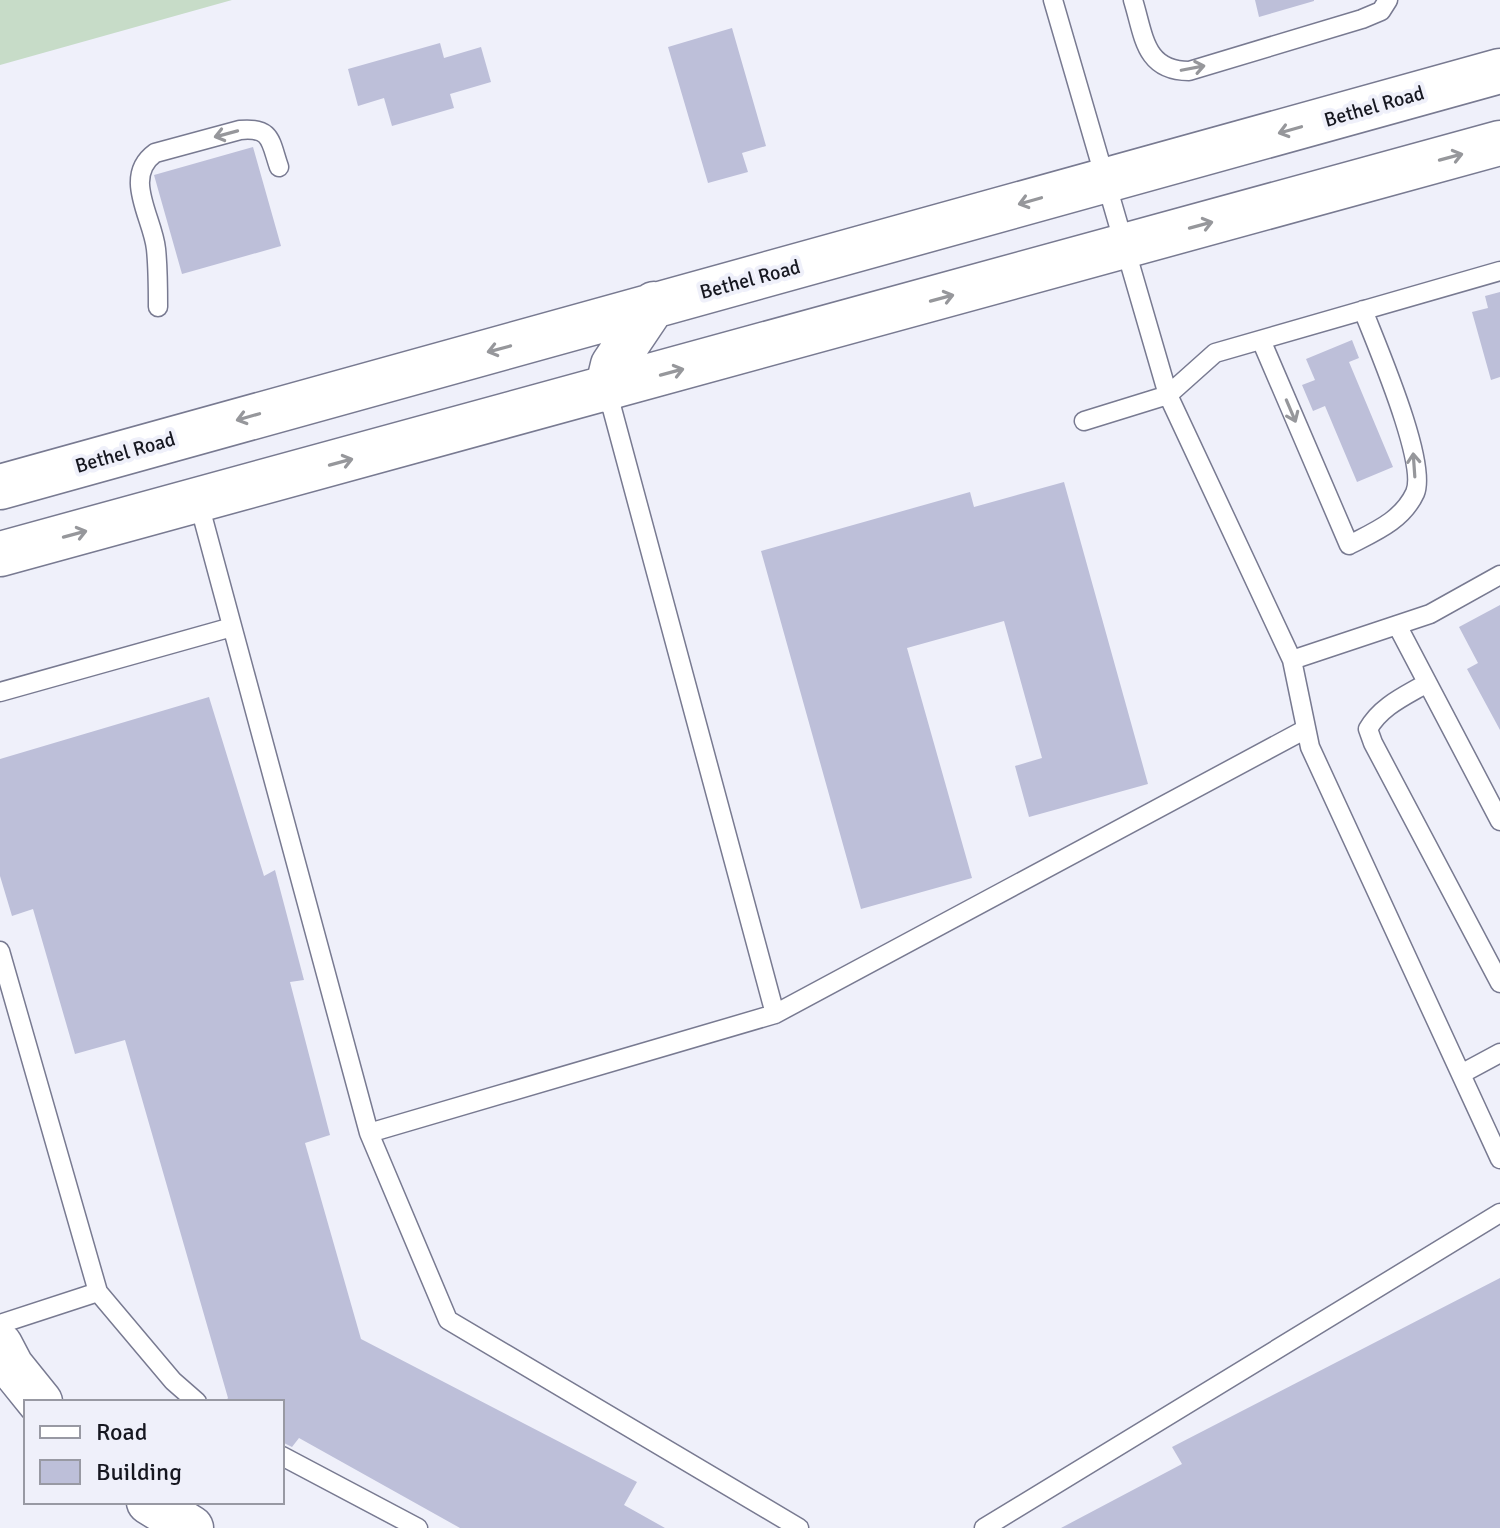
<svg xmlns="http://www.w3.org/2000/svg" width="1500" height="1528" viewBox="0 0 1500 1528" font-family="Signika,sans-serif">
<rect width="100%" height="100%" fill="#eff0fa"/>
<path fill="#c7dcc8" d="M0,0H232L0,65Z"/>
<path fill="#bdbfd9" d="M1255,0H1314V1L1259,17Z
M732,28L766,146L742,153L748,172L708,183L668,47Z
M440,43L444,58L481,47L491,82L450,94L454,108L392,126L384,98L358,106L348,69Z
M253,147L281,246L182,274L154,175Z
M1500,292V377L1491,380L1472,312L1488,308L1485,296Z
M1352,340L1359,358L1349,362L1393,467L1357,482L1325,406L1313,411L1302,385L1315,380L1306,359Z
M1064,482L1148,784L1029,817L1015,766L1042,758L1004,621L907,648L972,878L861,909L761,551L970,492L974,507Z
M1500,605V730L1467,669L1478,663L1459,627Z
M209,697L264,876L275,870L304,980L290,982L330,1135L305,1143L361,1339L637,1482L624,1505L665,1528H460L299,1438L292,1447L282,1442V1402H225L228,1398L125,1040L75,1054L33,909L12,916L0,876V759Z
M1500,1278V1528H1061L1182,1464L1172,1447Z"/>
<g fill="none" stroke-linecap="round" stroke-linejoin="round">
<defs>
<path id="lane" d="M1053,0L1168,395L1292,660L1310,747L1500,1159
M1133,0C1144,35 1144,71 1189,71L1362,19L1381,11L1388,0
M158,307C158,288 158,268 156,249C153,218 122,177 155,153L240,130C272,127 270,141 279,167
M1261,340L1349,545C1374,532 1402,521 1415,493C1428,463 1376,344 1363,310
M607,390L775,1014
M1084,421L1168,395L1215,353L1500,271
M198,500L369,1133
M1397,625L1500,821
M1292,660L1430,614L1500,575
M1427,683C1405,696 1381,706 1368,729L1373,743L1500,983
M0,692L232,627
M0,951L98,1292L0,1324
M1461,1074L1500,1053
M98,1292L173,1381L197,1402
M282,1456L418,1528
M799,1528L448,1320L369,1133L775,1014L1306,729
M984,1528L1500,1213"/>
<path id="secondary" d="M0,1345L11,1366L40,1402
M149,1502L191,1528"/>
<path id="primary" d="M607,390L613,365L654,304
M0,487L1500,71
M0,554L1500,143"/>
</defs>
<use href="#lane" stroke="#787a91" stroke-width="21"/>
<use href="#secondary" stroke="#787a91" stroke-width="47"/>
<use href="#primary" stroke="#787a91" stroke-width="47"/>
<use href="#lane" stroke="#fff" stroke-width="18"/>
<use href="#secondary" stroke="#fff" stroke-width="44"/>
<use href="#primary" stroke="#fff" stroke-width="44"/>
</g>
<defs><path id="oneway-shaft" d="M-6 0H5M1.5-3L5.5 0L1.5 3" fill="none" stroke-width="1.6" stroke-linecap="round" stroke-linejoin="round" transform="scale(2)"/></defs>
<g stroke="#96979b">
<use href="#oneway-shaft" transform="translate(1193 68) rotate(-11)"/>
<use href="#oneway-shaft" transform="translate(1290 130) rotate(164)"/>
<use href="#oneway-shaft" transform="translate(226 134) rotate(165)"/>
<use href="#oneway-shaft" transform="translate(1451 157) rotate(-15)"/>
<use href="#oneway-shaft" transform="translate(1030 201) rotate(164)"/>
<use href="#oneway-shaft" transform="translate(1201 225) rotate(-15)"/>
<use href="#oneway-shaft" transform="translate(942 298) rotate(-15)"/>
<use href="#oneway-shaft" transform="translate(499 349) rotate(165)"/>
<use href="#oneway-shaft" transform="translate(672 372) rotate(-15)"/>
<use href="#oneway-shaft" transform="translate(1291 411) rotate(67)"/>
<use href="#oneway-shaft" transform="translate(248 417) rotate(164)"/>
<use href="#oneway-shaft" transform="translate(341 462) rotate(-15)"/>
<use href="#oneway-shaft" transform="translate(1414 465) rotate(-94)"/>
<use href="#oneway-shaft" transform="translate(75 534) rotate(-15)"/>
</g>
<g text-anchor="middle" stroke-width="8" stroke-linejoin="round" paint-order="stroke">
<g font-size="20" fill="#161720" stroke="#eff0fa">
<text transform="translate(1374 106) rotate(-16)" y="7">Bethel Road</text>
<text transform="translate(750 279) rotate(-15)" y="7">Bethel Road</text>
<text transform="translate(125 452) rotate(-16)" y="7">Bethel Road</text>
</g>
</g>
<rect x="24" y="1400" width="260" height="104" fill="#eff0fa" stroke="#9899a3" stroke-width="2"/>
<rect x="40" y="1426" width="40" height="12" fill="#ffffff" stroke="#9899a3" stroke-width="2"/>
<text x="96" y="1440" font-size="24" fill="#161720">Road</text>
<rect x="40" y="1460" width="40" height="24" fill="#bdbfd9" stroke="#9899a3" stroke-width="2"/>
<text x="96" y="1480" font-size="24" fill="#161720">Building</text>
</svg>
